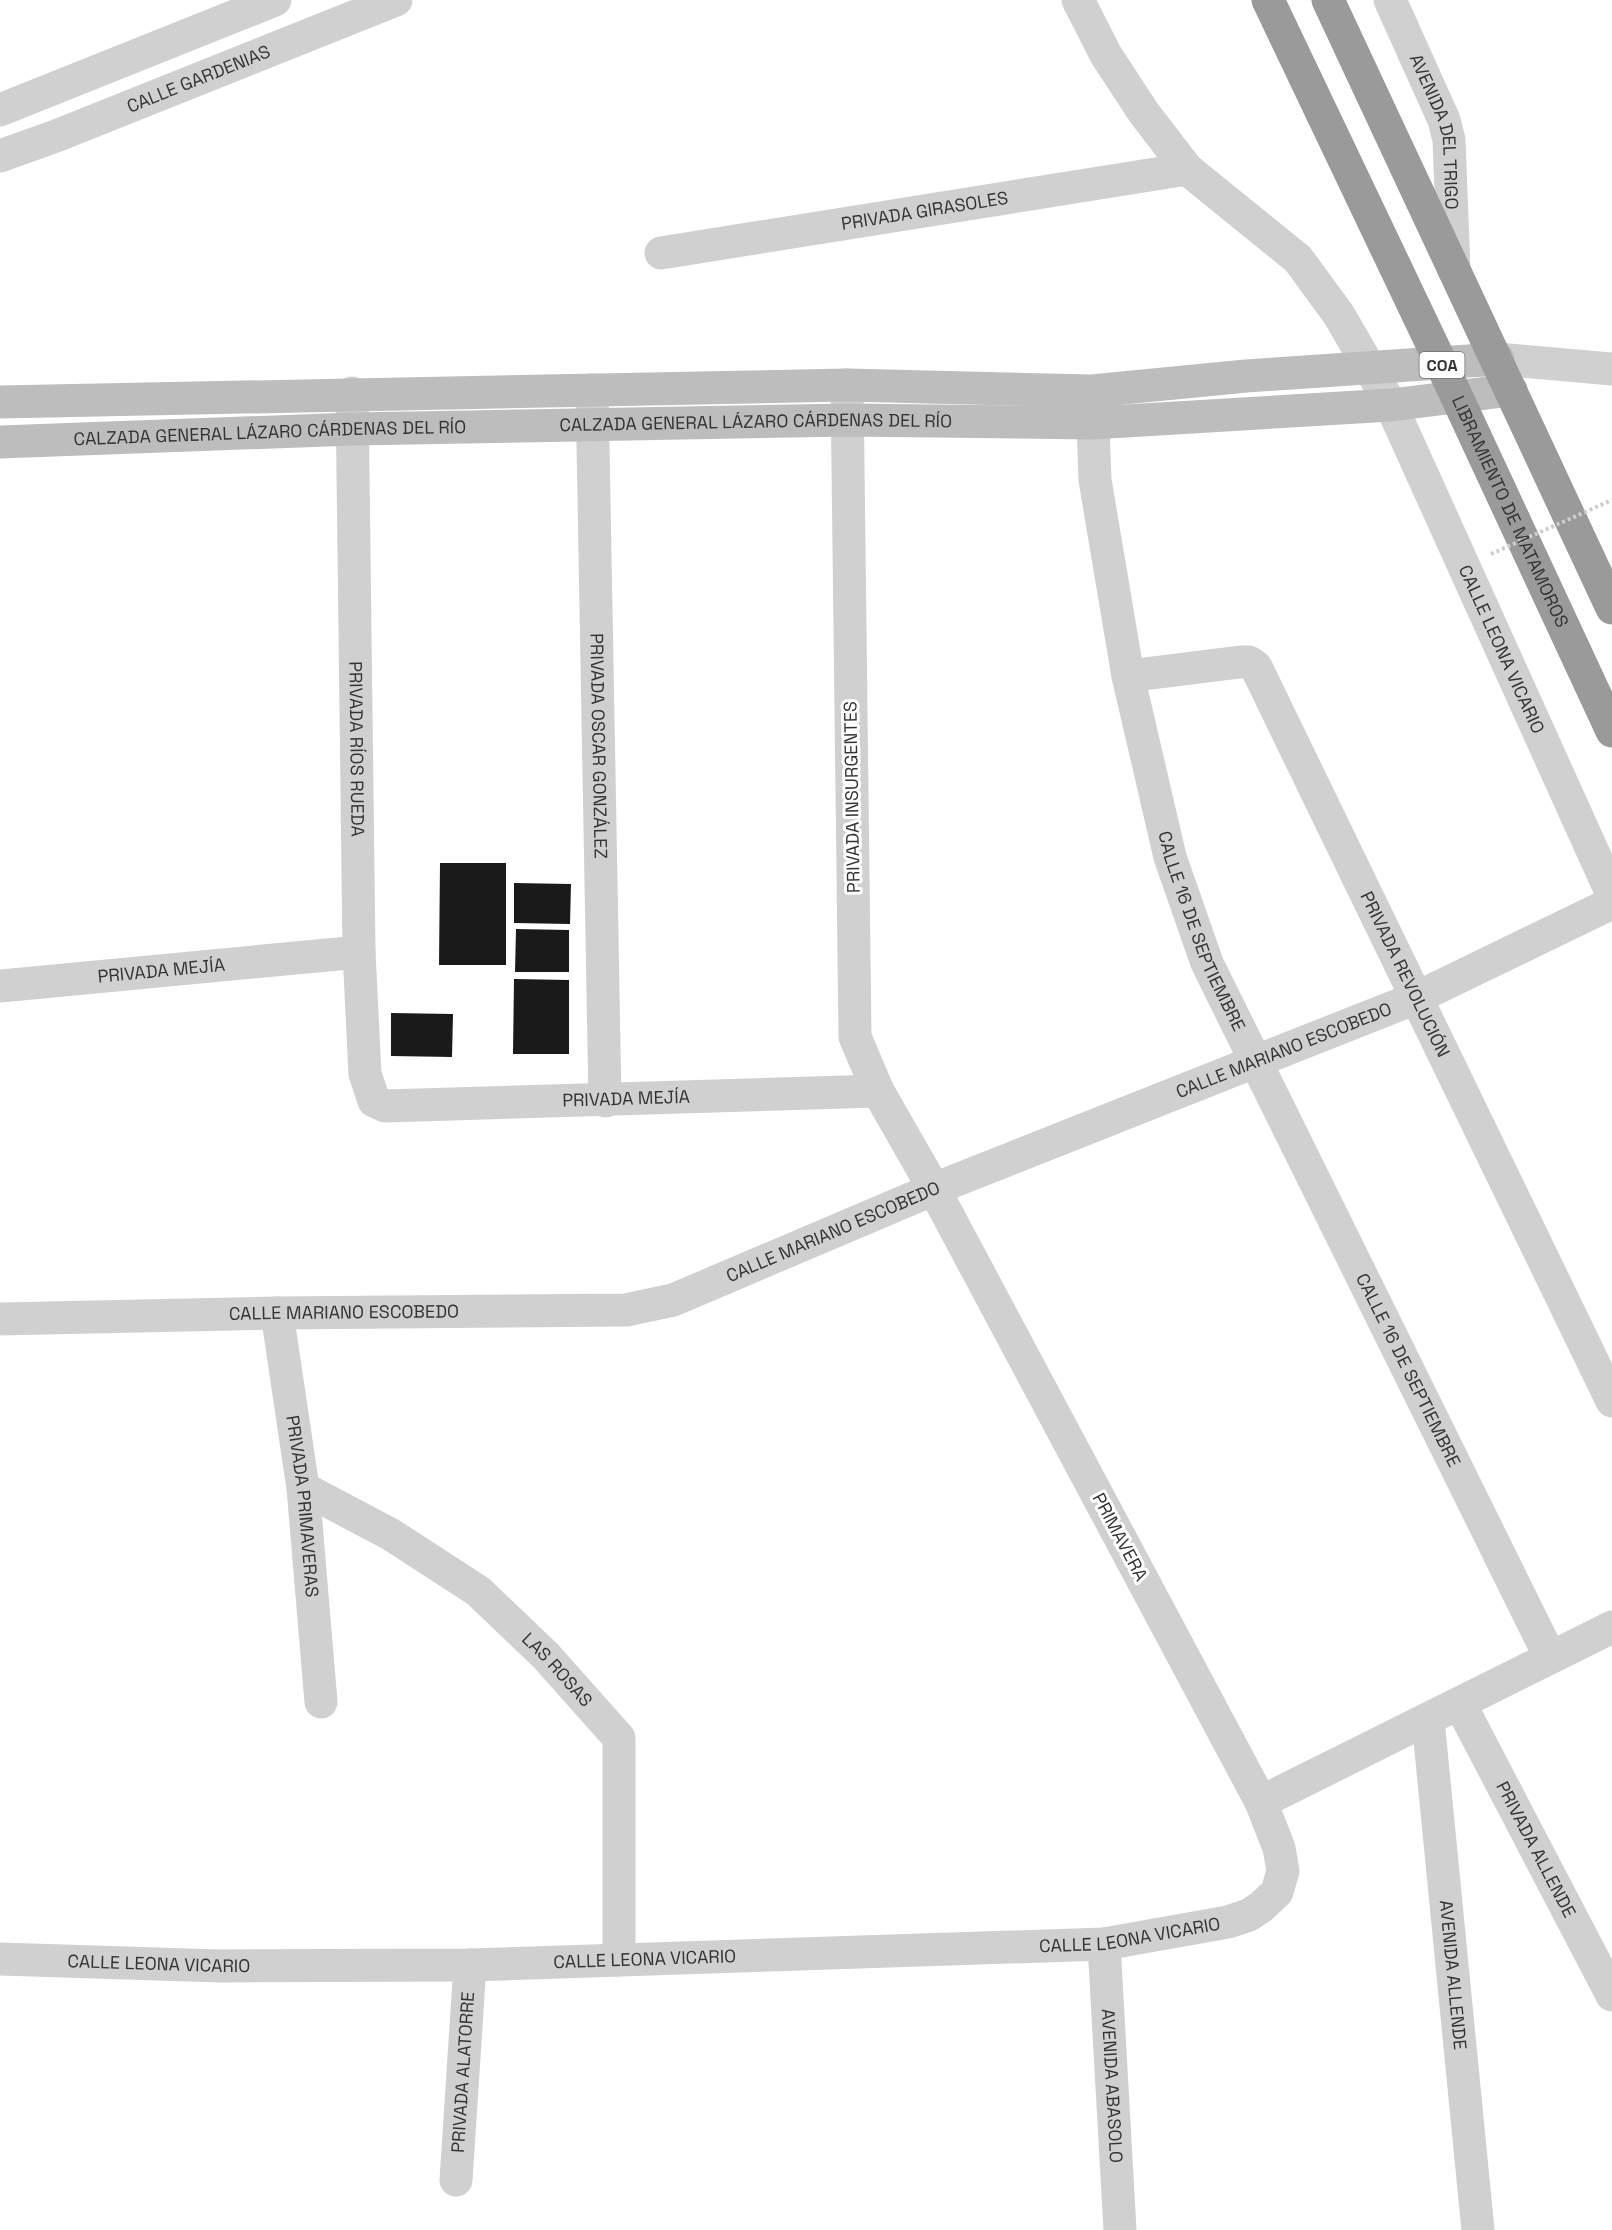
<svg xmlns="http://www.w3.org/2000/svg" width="1612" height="2230" viewBox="0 0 1612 2230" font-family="'Space Grotesk',sans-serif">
<rect width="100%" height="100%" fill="#fff"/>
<path fill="#1a1a1a" d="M440,863H506V965H439Z
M514,883L571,884L570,924L514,923Z
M516,929L569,930V972H515Z
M514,979L569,980V1054H513Z
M391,1013L453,1014L452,1057L391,1056Z"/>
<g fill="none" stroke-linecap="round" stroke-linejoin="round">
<g stroke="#d0d0d0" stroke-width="33">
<path id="s1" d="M1078,0L1106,55L1144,113L1187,169L1298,259L1339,315L1391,405L1612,894"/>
<path id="s2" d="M1390,0L1444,120L1449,140L1454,270"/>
<path d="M0,110L275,0"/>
<path id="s3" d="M0,156L56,136L396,0"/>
<path id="s4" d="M661,253L1187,169"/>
<path d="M1498,359L1612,369"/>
<path id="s5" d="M592,390L605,1101"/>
<path id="s6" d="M352,393L359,952L365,1074L374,1101L385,1106L878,1091"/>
<path id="s7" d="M1092,396L1095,480L1128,676L1170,857L1207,963L1550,1657"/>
<path id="s8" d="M1128,676L1240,662H1249L1256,667L1612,1401"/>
<path id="s9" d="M0,986L359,952"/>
<path id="s10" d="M277,1313L303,1488L321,1702"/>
<path id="s11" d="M0,1319L277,1313L626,1310L673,1300L934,1189L1416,998L1612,903"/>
<path id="s12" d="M303,1488L390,1534L478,1591L546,1656L619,1738V1960"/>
<path id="s13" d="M1460,1704L1612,1995"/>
<path id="s14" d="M1428,1720L1478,2230"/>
<path d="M1261,1802L1612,1627"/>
<path id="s15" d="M1104,1944L1120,2230"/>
<path id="s16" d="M0,1959L221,1966L470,1965L1104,1944L1228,1922L1249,1915L1261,1907L1277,1892L1283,1871L1279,1848L1261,1802L934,1189L878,1091L855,1037L847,385"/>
<path id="s17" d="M456,2180L470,1965"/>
</g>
<g stroke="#bdbdbd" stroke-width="33">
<path d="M0,402L847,385L1092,391L1246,376L1498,359"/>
<path id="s18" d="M0,442L353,429L848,420L1092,423L1391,405L1511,390"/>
</g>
<g stroke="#9a9a9a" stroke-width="33">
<path id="s19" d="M1268,0L1441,363L1612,731"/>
<path d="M1328,0L1612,608"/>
</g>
<path stroke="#cdcdcd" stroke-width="4" stroke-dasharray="3 3" stroke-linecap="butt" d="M1491,554L1612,500"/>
</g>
<g text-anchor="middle" stroke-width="6" stroke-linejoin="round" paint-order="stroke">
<rect fill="#fff" stroke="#707070" stroke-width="1.5" x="1419.5" y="352" width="45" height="26" rx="4.5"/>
<g font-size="16" font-weight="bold" fill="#333">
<text x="1442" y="371">COA</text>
</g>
<g font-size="18" fill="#333" stroke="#fff">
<text dy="6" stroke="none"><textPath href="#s3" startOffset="213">CALLE GARDENIAS</textPath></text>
<text dy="6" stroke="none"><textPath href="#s2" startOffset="141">AVENIDA DEL TRIGO</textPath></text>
<text dy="6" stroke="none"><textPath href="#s4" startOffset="267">PRIVADA GIRASOLES</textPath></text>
<text dy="6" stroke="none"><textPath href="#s18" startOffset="756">CALZADA GENERAL LÁZARO CÁRDENAS DEL RÍO</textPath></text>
<text dy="6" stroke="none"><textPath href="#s18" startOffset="270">CALZADA GENERAL LÁZARO CÁRDENAS DEL RÍO</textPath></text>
<text dy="6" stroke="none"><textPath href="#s19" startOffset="566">LIBRAMIENTO DE MATAMOROS</textPath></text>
<text dy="6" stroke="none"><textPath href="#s1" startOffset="786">CALLE LEONA VICARIO</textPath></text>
<text dy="6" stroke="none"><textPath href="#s5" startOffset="356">PRIVADA OSCAR GONZÁLEZ</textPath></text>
<text dy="6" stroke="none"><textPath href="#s6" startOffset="356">PRIVADA RÍOS RUEDA</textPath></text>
<text transform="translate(852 797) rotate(-91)" y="6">PRIVADA INSURGENTES</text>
<text dy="6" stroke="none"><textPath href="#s7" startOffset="549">CALLE 16 DE SEPTIEMBRE</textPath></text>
<text dy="6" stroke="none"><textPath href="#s9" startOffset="162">PRIVADA MEJÍA</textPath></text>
<text dy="6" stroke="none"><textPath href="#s8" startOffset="472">PRIVADA REVOLUCIÓN</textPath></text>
<text dy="6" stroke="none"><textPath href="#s11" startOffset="1334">CALLE MARIANO ESCOBEDO</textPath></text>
<text dy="6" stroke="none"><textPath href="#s6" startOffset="963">PRIVADA MEJÍA</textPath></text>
<text dy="6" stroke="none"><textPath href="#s11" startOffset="848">CALLE MARIANO ESCOBEDO</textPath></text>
<text dy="6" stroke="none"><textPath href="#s11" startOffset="344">CALLE MARIANO ESCOBEDO</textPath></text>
<text dy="6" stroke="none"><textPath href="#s7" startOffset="1035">CALLE 16 DE SEPTIEMBRE</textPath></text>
<text dy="6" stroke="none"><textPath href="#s10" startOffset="195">PRIVADA PRIMAVERAS</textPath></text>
<text transform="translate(1120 1537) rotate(62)" y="6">PRIMAVERA</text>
<text dy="6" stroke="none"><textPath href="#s12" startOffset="315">LAS ROSAS</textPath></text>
<text dy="6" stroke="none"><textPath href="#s13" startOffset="164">PRIVADA ALLENDE</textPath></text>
<text dy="6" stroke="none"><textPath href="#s16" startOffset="1131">CALLE LEONA VICARIO</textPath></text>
<text dy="6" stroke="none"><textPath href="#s16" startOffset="645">CALLE LEONA VICARIO</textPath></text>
<text dy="6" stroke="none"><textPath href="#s16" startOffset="159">CALLE LEONA VICARIO</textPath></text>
<text dy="6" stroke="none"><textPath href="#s14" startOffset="256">AVENIDA ALLENDE</textPath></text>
<text dy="6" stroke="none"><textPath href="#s17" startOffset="108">PRIVADA ALATORRE</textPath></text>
<text dy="6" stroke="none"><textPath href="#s15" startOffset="142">AVENIDA ABASOLO</textPath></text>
</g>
</g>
</svg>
